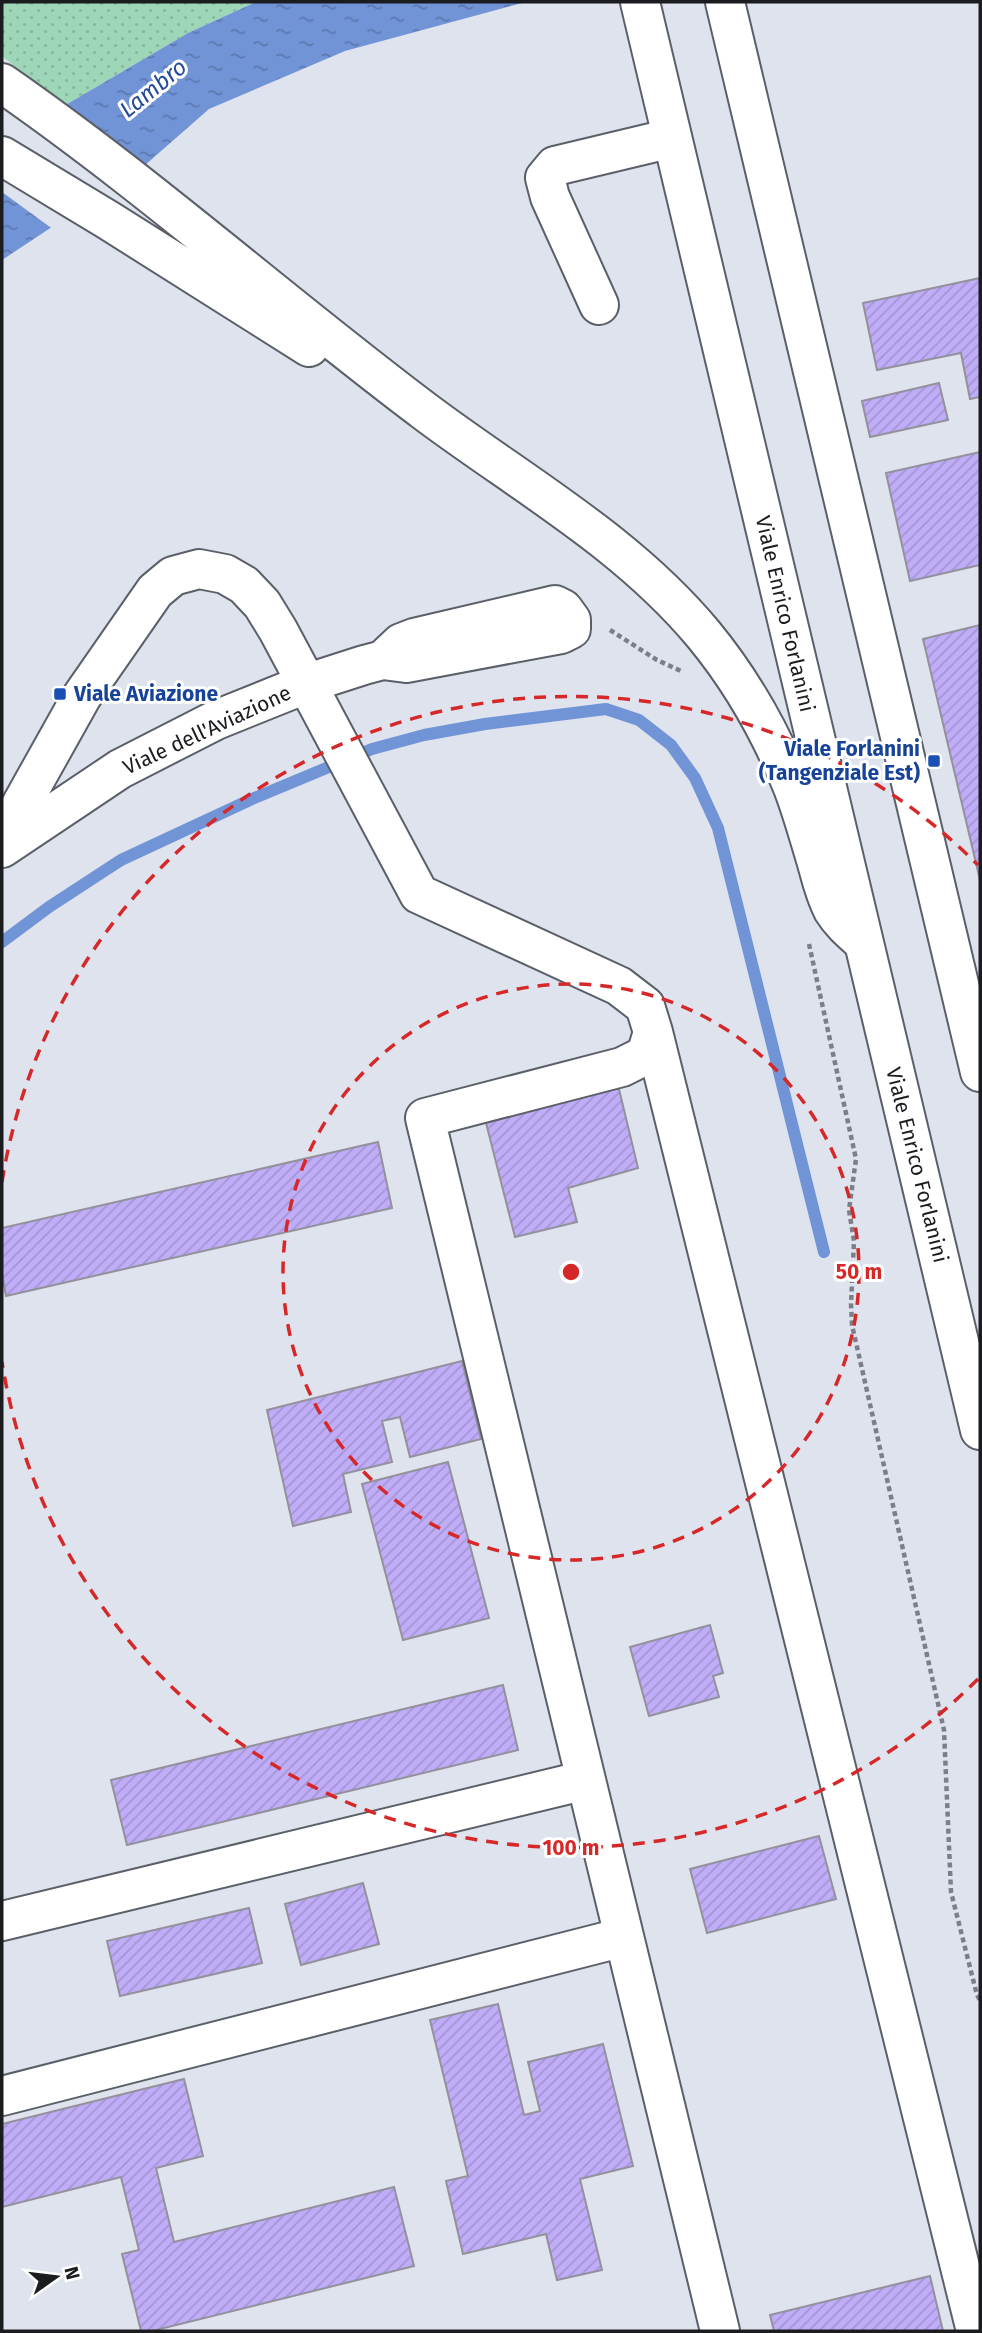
<svg xmlns="http://www.w3.org/2000/svg" width="982" height="2333" viewBox="0 0 982 2333" font-family="'Fira Sans',sans-serif">
<defs>
<pattern id="grass-dots" width="8" height="8" patternUnits="userSpaceOnUse" patternTransform="scale(1.75)"><rect width="8" height="8" fill="#9dd7b8"/><path d="M2 2h.1M6 6h.1" fill="none" stroke="#87b89e" stroke-width="1.8" stroke-linecap="round"/></pattern>
<pattern id="water-ripples" width="26" height="14" patternUnits="userSpaceOnUse" patternTransform="scale(1.75)"><rect width="26" height="14" fill="#7194d7"/><path d="M2 4q2-2 4 0t4 0M15 11q2-2 4 0t4 0" fill="none" stroke="#5c78ae"/></pattern>
<pattern id="building-hatch" width="6" height="6" patternUnits="userSpaceOnUse" patternTransform="scale(1.75)"><rect width="6" height="6" fill="#bfadf8"/><path d="M-1 1l2-2M0 6l6-6M5 7l2-2" fill="none" stroke="#a494d4"/></pattern>
</defs>
<rect width="100%" height="100%" fill="#dee3ee"/>
<path fill="url(#grass-dots)" d="M2,2H256L188,33L64,106L2,56Z"/>
<path fill="url(#water-ripples)" d="M256,2H526L345,51L209,109L144,166L2,260V147L64,106L188,33Z"/>
<path fill="#dee3ee" d="M61,104L147,169L54,230L2,192V143Z"/>
<g fill="none" stroke-linecap="round" stroke-linejoin="round">
<path stroke="#7194d7" stroke-width="12" d="M2,942L49,907L121,860L252,799L372,749L424,735L485,724L606,709L639,720L671,745L695,778L718,828L824,1252"/>
</g>
<path fill="url(#building-hatch)" stroke="#93919c" stroke-width="2" d="M980,278V397L970,399L961,353L877,370L863,303Z
M939,383L948,420L870,437L862,401Z
M980,452V565L910,581L886,473Z
M980,625V880L923,639Z
M618,1085L638,1168L568,1188L577,1222L515,1237L485,1119Z
M378,1142L392,1208L6,1296L2,1274V1228Z
M462,1361L481,1439L410,1457L400,1417L382,1421L392,1462L343,1474L351,1512L293,1526L267,1410Z
M448,1462L489,1618L403,1640L362,1484Z
M710,1625L723,1673L713,1676L719,1697L649,1716L630,1647Z
M503,1685L518,1750L127,1845L111,1780Z
M819,1836L836,1899L707,1933L690,1869Z
M363,1883L379,1944L301,1965L285,1904Z
M249,1908L262,1963L120,1996L107,1941Z
M498,2004L524,2115L540,2111L528,2062L603,2044L633,2166L580,2179L602,2270L557,2280L546,2234L463,2254L446,2181L468,2176L430,2020Z
M184,2079L203,2156L156,2168L174,2242L394,2187L414,2266L152,2331H141L122,2254L139,2250L121,2177L2,2207V2124Z
M930,2276L943,2331H774L770,2315Z"/>
<g fill="none" stroke-linecap="round" stroke-linejoin="round">
<defs>
<path id="minor" d="M599,305L550,197L545,178L555,166L672,138
M2,839L82,696L155,591L173,576L199,569L225,574L244,585L262,604L278,630L419,894L619,986L645,1006L653,1032L976,2331
M2,848L120,769L216,720L308,683L364,665L383,660L406,663L561,634L571,629V620L563,609L555,605L414,638L401,643L383,660
M653,1032L646,1055L622,1067L425,1118L720,2331
M2,1921L586,1780
M2,2096L624,1937"/>
<path id="major" d="M640,2L980,1430
M725,2L980,1072"/>
<path id="highway" d="M2,83C149,185 283,305 427,413C522,484 627,542 704,635C741,680 770,731 792,785C802,810 809,837 817,863C821,878 825,895 833,910C841,923 852,932 863,942
M2,156L108,220L309,347"/>
</defs>
<use href="#minor" stroke="#5a5f68" stroke-width="42"/>
<use href="#major" stroke="#5a5f68" stroke-width="42"/>
<use href="#highway" stroke="#5a5f68" stroke-width="42"/>
<path stroke="#7c7f87" stroke-width="4.5" stroke-dasharray="5 3.5" stroke-linecap="butt" d="M610,630L657,660L681,671
M809,944L856,1159L849,1210L854,1241L851,1304L852,1325L944,1730L951,1892L977,1995L980,2000"/>
<use href="#minor" stroke="#fff" stroke-width="38"/>
<use href="#major" stroke="#fff" stroke-width="38"/>
<use href="#highway" stroke="#fff" stroke-width="38"/>
</g>
<g fill="none" stroke="#d62828" stroke-width="3.5" stroke-dasharray="12 9">
<circle cx="571" cy="1272" r="288"/>
<path d="M978 1679A576 576 0 0 1 2 1362M2 1182A576 576 0 0 1 978 865"/>
</g>
<g fill="#1a4fb4" stroke="#fff" stroke-width="2.5">
<rect x="53" y="687" width="14" height="14" rx="3.5"/>
<rect x="927" y="754" width="14" height="14" rx="3.5"/>
</g>
<g text-anchor="middle" stroke-width="6" stroke-linejoin="round" paint-order="stroke">
<g font-size="21" fill="#1a1c20" stroke="#fff">
<text transform="translate(785 614) rotate(77)" y="7">Viale Enrico Forlanini</text>
<text transform="translate(207 730) rotate(-25)" y="7">Viale dell'Aviazione</text>
<text transform="translate(917 1165) rotate(76)" y="7">Viale Enrico Forlanini</text>
</g>
<g font-size="21" font-weight="bold" fill="#164399" stroke="#fff" text-anchor="start">
<text x="74" y="701">Viale Aviazione</text>
<text x="920" y="756" text-anchor="end">Viale Forlanini<tspan x="920" dy="24">(Tangenziale Est)</tspan></text>
</g>
<g font-size="23" font-style="italic" fill="#244b9a" stroke="#fff">
<text transform="translate(153 88) rotate(-39)" y="8">Lambro</text>
</g>
</g>
<circle cx="571" cy="1272" r="10" fill="#d62828" stroke="#fff" stroke-width="3.5"/>
<g font-size="21" text-anchor="middle" font-weight="bold" fill="#d62828" stroke="#fff" stroke-width="6" stroke-linejoin="round" paint-order="stroke">
<text x="859" y="1279">50 m</text>
<text x="571" y="1855">100 m</text>
</g>
<rect width="982" height="2333" fill="none" stroke="#1a1c20" stroke-width="7"/>
<g transform="translate(56 2277) rotate(76)" stroke="#ffffff" stroke-width="5" paint-order="stroke">
<path d="M0-5L12 26L0 18L-12 26Z" fill="#1a1c20"/>
<text y="-10" font-size="19" font-weight="bold" text-anchor="middle" fill="#1a1c20">N</text>
</g>
</svg>
